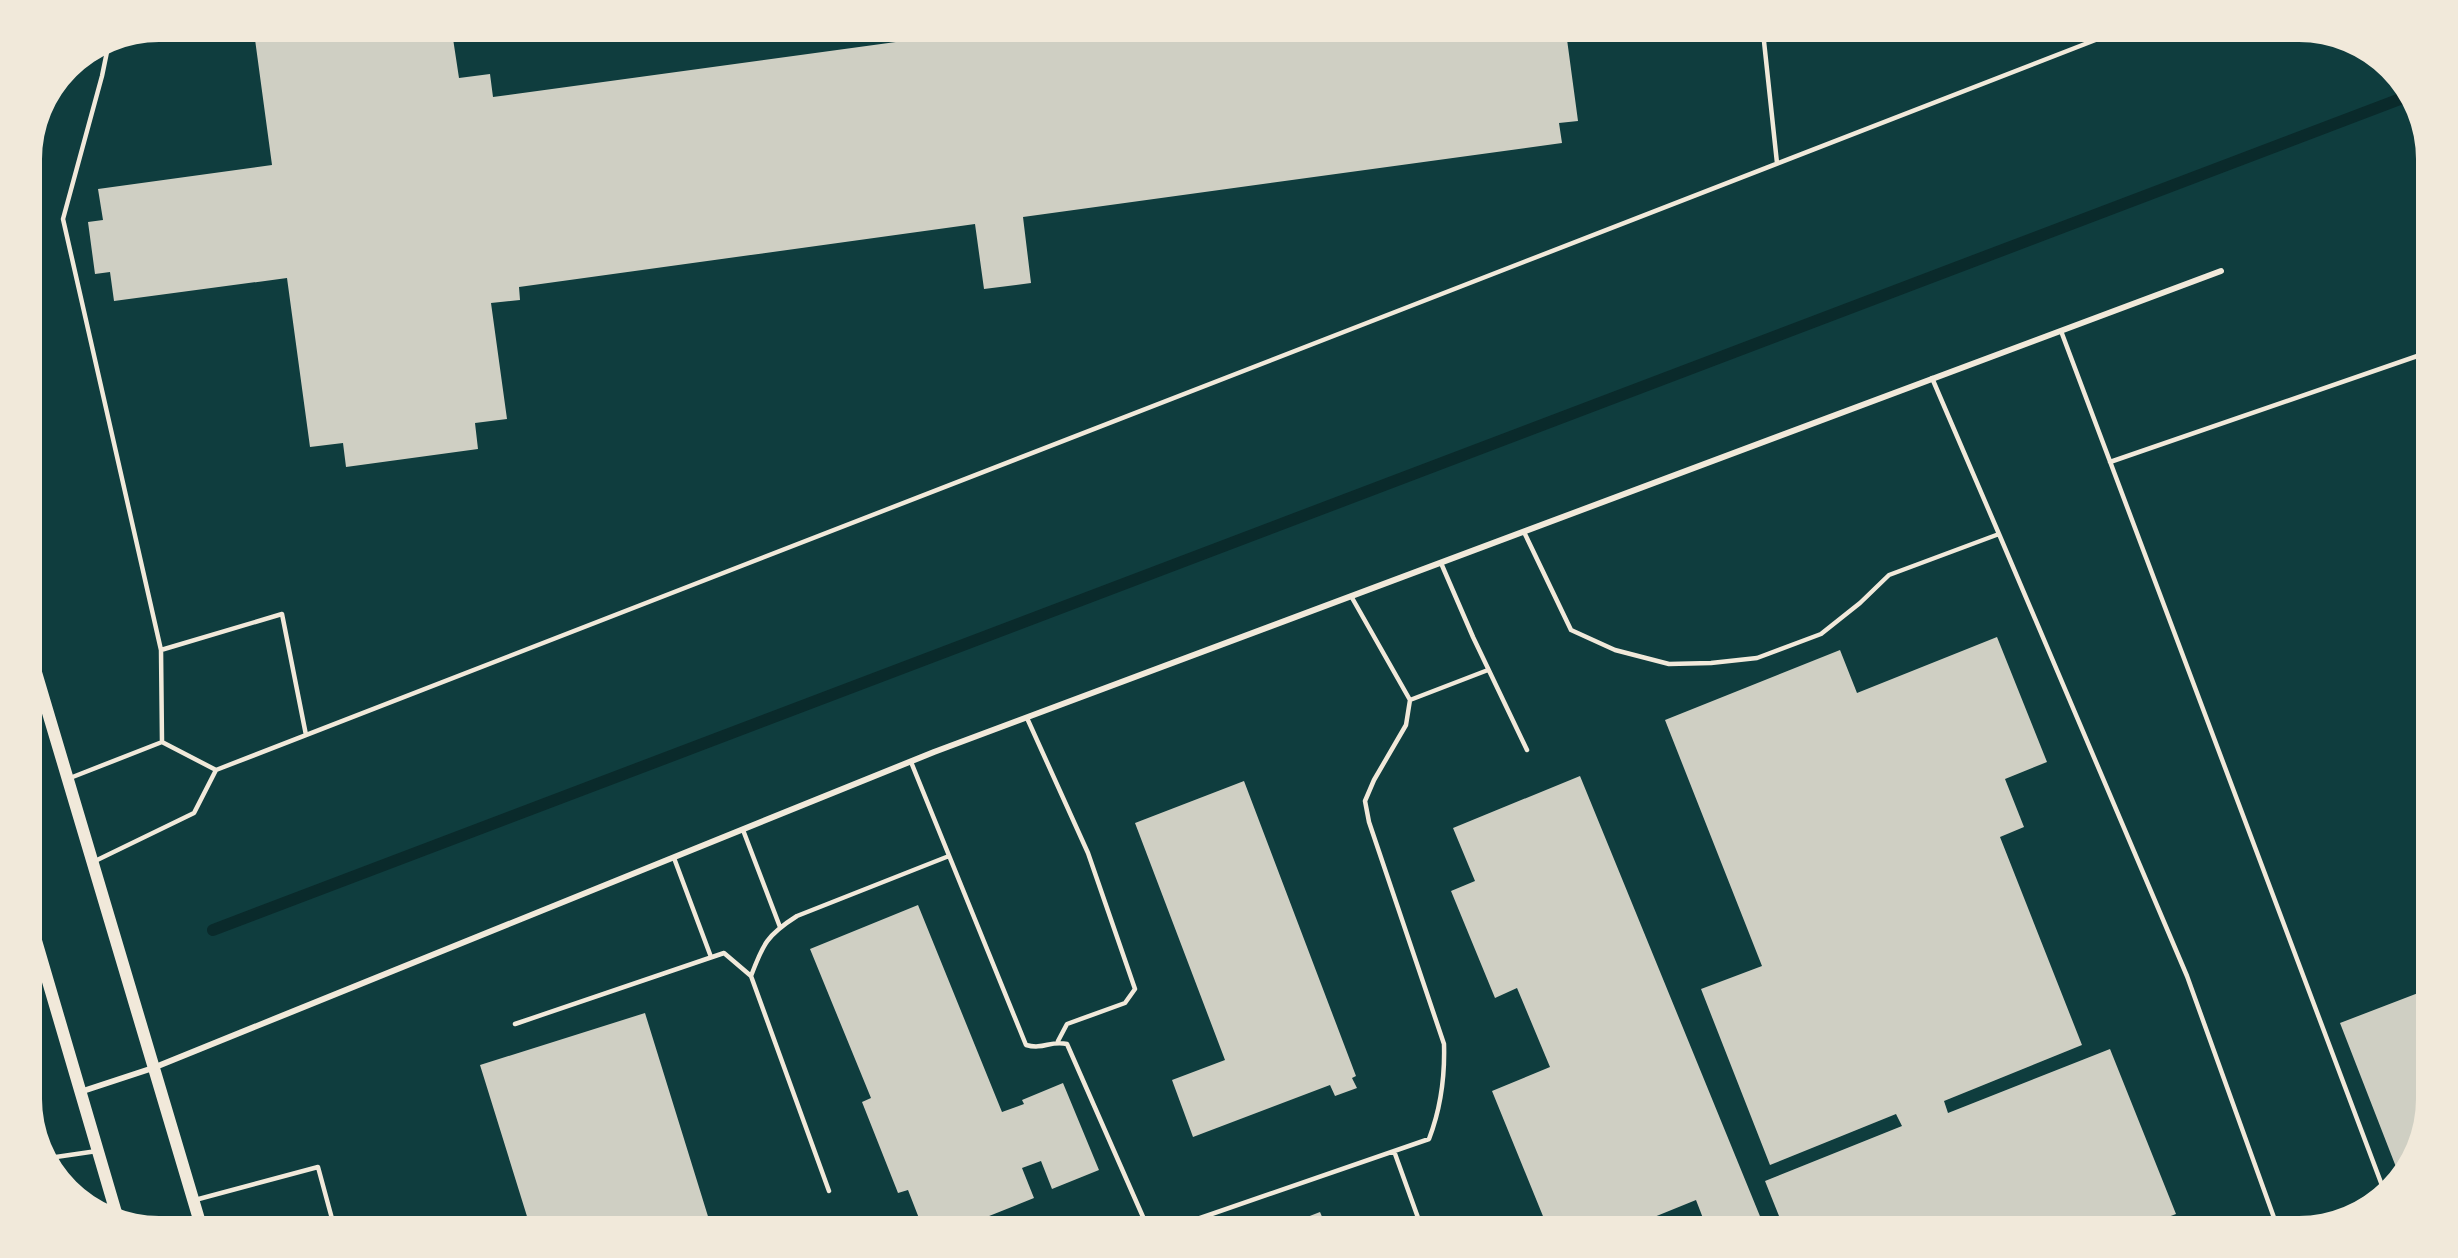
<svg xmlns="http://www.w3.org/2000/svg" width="2458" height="1258" viewBox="0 0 2458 1258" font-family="Mulish,sans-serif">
<rect width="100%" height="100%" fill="#0f3d3e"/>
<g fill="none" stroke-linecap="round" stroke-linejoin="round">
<path stroke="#0a2a2b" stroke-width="12" d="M213,930L2408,96"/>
</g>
<path fill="#cfcfc3" d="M254,32H452L459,78L490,74L493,97L969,32H1566L1578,121L1559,123L1562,143L1023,217L1031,283L984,289L975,224L519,287L520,300L491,303L507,419L475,423L478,449L346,467L343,443L310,447L287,278L114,301L110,272L95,274L88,222L103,220L98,189L272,165Z
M1997,637L2047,762L2005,779L2024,827L2000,837L2082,1045L1944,1101L1948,1113L2110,1049L2176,1214L2144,1226H1783L1765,1181L1902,1126L1896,1114L1770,1165L1701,989L1762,966L1665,720L1840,650L1857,693Z
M1580,776L1764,1226H1706L1696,1200L1632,1226H1547L1492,1091L1550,1067L1517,988L1495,998L1451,891L1475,881L1453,828Z
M1244,781L1356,1076L1352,1078L1357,1088L1335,1096L1330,1085L1193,1137L1172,1080L1225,1060L1135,823Z
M918,905L1002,1112L1024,1104L1022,1100L1063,1083L1099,1170L1052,1189L1041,1161L1022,1168L1034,1198L964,1226H922L908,1190L898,1193L862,1102L871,1098L810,949Z
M2426,990V1099L2413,1155L2406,1163L2396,1167L2340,1023Z
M645,1013L711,1226H530L480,1065Z
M1320,1212L1326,1226H1284Z"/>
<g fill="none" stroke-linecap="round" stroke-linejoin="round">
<path stroke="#f1e9da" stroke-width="4.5" d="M1763,32L1777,163
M109,42L102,76L63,219L161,650L162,742
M2061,331L2383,1188
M2110,462L2426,353
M1524,532L1571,630L1615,650L1669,664L1711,663L1757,658L1821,634L1860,603L1889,575L1999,534L1932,378
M1999,534L2187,976L2277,1226
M1441,563L1473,637L1527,750
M161,650L282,614L306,735
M1410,700L1488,670
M1027,718L1088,853L1135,989L1125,1003L1067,1024L1058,1041
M911,762L1026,1045C1044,1050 1050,1040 1067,1044L1147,1226
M70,778L162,742L216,770
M743,830L780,927
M674,858L711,957
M93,862L194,813L216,770L2116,32
M515,1024L724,953L751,976
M1394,1151L1421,1226
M49,1158L97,1151
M829,1191L751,976C763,944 767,935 797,916L949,856
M195,1200L318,1167L334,1226
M1177,1226L1429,1139C1441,1108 1445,1078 1444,1044L1369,822L1365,801L1374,780L1406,725L1410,700L1351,596"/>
<path stroke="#f1e9da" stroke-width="6" d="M80,1092L153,1068L934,752L2221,271"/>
<path stroke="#f1e9da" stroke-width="12" d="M32,659L201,1226
M32,927L117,1216"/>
</g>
<path d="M0 0H2458V1258H0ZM159 42H2299A117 117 0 0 1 2416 159V1099A117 117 0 0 1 2299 1216H159A117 117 0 0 1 42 1099V159A117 117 0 0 1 159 42Z" fill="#f1e9da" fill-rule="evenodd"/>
</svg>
